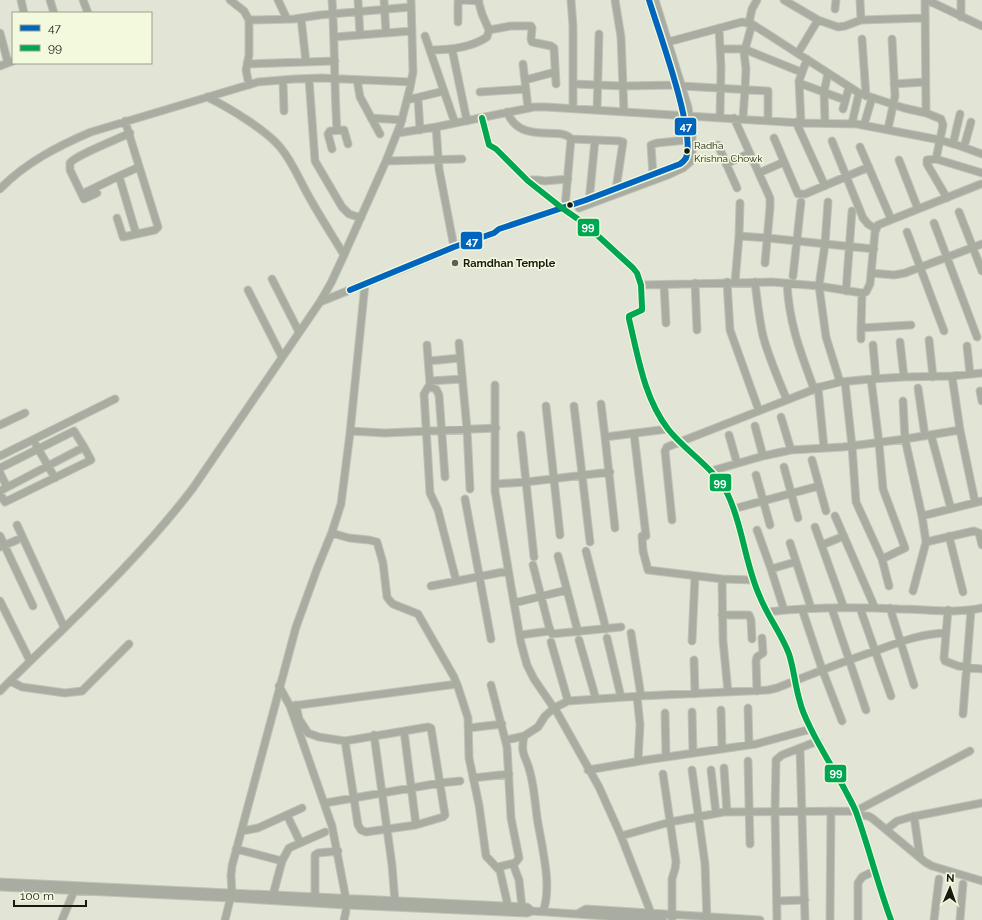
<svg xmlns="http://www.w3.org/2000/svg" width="982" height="920" viewBox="0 0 982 920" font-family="Raleway,sans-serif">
<rect width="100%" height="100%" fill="#e2e5d6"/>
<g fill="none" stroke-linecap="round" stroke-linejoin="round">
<defs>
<path id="minor" d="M21,0L24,13
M50,0L54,13
M83,0L88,13
M230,0L244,11L249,20V55L246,70L249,85
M278,0L287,19
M332,0C335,43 334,87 337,130
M358,0L360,35
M384,0L386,33
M571,0L573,26V108
M615,0L621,37L624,112
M784,0L818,20L838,27L845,26L861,20L924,18
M860,0L861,20
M925,0L926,113
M927,0L982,26
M835,9L836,0
M961,17V0
M301,18L306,62
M249,20L294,19L320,15L411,7
M458,22V2L462,0L479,1
M749,23L752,9L757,0
M719,28L721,67L720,117
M489,30L511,26H531L532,28L531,39L532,42L551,46L554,48L556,84
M0,33L8,63
M425,36L455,123
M334,37L412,31
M862,39L866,96
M668,42L742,22L752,24L859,93L904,108L926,113L941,119L943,125L936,159
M452,49L467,121
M721,49H740L749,51L801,72
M430,50C449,50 471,48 487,37L489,30L482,14L478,0
M798,53L818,20
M247,64L335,61
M523,64L528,108
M0,66L13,61
M309,79L315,161L342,207L349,214L361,218
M283,80L284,111
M357,80L360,97L380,134
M525,80L555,72
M799,83L845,100
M573,84L623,86L675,85
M894,84L925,82
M682,86L768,91V120
M480,92L526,89
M207,97C228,107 266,130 280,147C292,161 299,179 308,195C319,215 332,235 344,255
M418,98L420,130
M407,100L444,91
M843,109L849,87
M597,110L599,34
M507,112C521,146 561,125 571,139L565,207
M371,118L402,120
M482,118L489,145L496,149L528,181L562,208L585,224L633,268L637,273L641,285L642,307V310L629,316V319C638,356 644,398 668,429C686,452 715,468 728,495C743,526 745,565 760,597C768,617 781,633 789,654C794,669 795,686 800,702C802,711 806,719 810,727C820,748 833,768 844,788C848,796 853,804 856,812C869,848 878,885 891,920
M734,118L770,198V207L765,263
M743,118L745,89L746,69L744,53L752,24
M796,122L825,186
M801,123L799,81L807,59
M825,123L824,92L828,73
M852,123L859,93
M864,125L872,98
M436,127L439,169L454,247
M888,129L895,96L892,39
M398,133L436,127L534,107H546L801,123L857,124L940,140L960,146L982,154
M774,138L798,194H805L869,167
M571,139L620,141
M832,141L863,218L868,224L876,229
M953,144L960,114
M718,145L737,188
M860,147L891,219
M964,147L971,122
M332,149L328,134L330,131L344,130L348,144
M899,160L918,209
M386,161L462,159
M726,164L750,153
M759,173L784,162
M653,175L651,145L657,143L687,140
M528,181L530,180H538L545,181L568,179
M0,189C25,163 58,146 91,132L258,82L294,79L321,78L411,82
M616,189L623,142
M97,193L84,199L70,170V163C76,155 118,139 130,133
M82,194L119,176
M947,198L927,164V160L936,159L982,173
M589,202L595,140
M828,202L825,244L819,286L826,337L840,382
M579,208L668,175L683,168L690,162L692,152V135L688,107L655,0
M959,212L982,271
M117,218L123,237L155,230L158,227L125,121
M934,223L977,337
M135,230L119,176L139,167
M907,232L944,331
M739,236L768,238L874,249
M871,273L894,275L905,273L982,244
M793,276L801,202
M272,279L299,332
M727,282L730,330L759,411
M735,282L739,236L740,203
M755,282C757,300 759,318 763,336C769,358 778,379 787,400
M695,283L697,330
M787,283C789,323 800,351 814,389
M641,285L772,282L819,286L862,293L866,292L870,284L875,232L878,225L981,184
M664,285L666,323
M248,290L282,357
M846,291L852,211
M862,293L861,328L911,325
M320,302L407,267L454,247L494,233L499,229L586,200L680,164C682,163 684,161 686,158C696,132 658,30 649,0
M861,339V328
M929,340L933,377
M900,342L904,377
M459,343L467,429L470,489
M427,345L430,384L424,394L430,493L438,510L456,580
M873,345L876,379
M967,346L970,374
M429,361L460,358
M952,376L960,430L975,502
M871,379L879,443L883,489L905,548L882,559
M430,381L462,379
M845,382L852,446L856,502L882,559L889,586
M495,385V491L511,586L521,643L527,665L534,679L558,714L599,787L621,836L651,913
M429,387L436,389L439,395L445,477
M818,387L824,448
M918,388L925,436
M980,391L982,401
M903,401L905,439L922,516L926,542L913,591
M601,404L605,437
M546,406L560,535
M574,406L590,542
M781,417L791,450
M0,425L25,413
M755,426L763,456
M350,431L385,433L496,428
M634,434L646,536
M521,435L534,557
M729,435L737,463
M931,435L951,509
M36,445L55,478
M0,456L115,399
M812,460L826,511
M784,467L798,518
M0,468L74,431L84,447
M711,471L763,456L791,450L843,447L905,439L960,430
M0,473L7,487
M756,475L770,525
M495,484L526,482L610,472
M0,491L84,447L91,460L5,502L0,494
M465,499L491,639
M733,509L819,486
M835,516L875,608
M922,516L982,501
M672,520L665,451L667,447L820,387L840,382L871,379L904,377L952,376L982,373
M17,525L64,627
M815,527L844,608
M615,528L605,437L668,429
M757,530L771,569L795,562
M332,533L349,538L369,540L377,542L383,563L387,597L390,601L393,604L418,614L454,677L458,687L468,718L469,758L479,805L486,856L500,871L508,906
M0,536L33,606
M642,536L643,551L648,570L722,579L753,580
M949,536L963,592
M926,542L974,531L979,533L982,545
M790,543L811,608
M822,545L844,536
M0,547L17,540
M586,551L606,629
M558,556L578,632
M533,565L549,627L552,634L621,627
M771,569L784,610
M722,579L723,641L728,692
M431,586L508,571
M0,601L30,661
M514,603L567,590
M860,608L891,696
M890,608L914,685
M802,609L822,669L842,721
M832,609L866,710
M948,610L944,658L945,661L958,666L982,669
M767,612C811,607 855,607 899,609C926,609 956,614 982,608
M722,615H749L751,620L752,639
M631,633L641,696
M520,635L550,631
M607,638L621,697
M579,640L596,699
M692,641L695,576
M551,642L568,701
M694,660L695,694
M10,681L22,687L65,693L82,691L129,644
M491,685L507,747L511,818L519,858L515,863L498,867
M279,686L290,706L332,826L346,899V911L344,920
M0,691C66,625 136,563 193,488L320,302L331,283L344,255L386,161L401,123L410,88L413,72L411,0
M757,691L756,661L757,657L763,653L762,638
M637,696L640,725L638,761
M296,705L299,719L308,733L319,737L345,741L428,727L431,728L445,815L443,817L416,825L366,832L361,830L358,825L345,741
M292,706L457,684
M748,708L749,745
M721,710L722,749
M692,712L693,753
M665,713L666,757
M963,714L971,610
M469,728L502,724
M404,731L416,825
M374,735L392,865L395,902
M506,740L524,736
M800,748L805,920
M748,761L750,844
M724,768L727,812
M588,770L646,760L756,744L811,729
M692,770L705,864L707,920
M711,770L716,813
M663,774L676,862L675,869L672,879V920
M473,778L509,774
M325,803L440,783L460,781
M287,815L300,842
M857,815L868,816L872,818L925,862L932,866L982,881
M914,816L920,858
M887,829L897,821L911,817L982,803
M242,831L258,828L302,808
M621,836L670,822L724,812L856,811L970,751
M236,849L282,861
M513,864L519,880L522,907
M0,882L527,907L532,911
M0,887L231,898L346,905L527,913L532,911L663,920
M273,895L282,861L289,848L325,832
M315,897V855L318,853L338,851
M777,901L805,900
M543,911C553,886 541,844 537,817C535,802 534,786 530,772C526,755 520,756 524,736L538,727L545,716L554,708L568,701L641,696L768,690L777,688C809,675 842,662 875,651C900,642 919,634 946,633
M579,913L586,909L760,920
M62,920L74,891
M225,920L232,892L231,876L232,866L296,627L317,569L332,532L341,504L350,433L365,284
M777,920L775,811L776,760L782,755L818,741
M830,920L831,811
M858,920V883L862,877L874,871
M934,920L939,879
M960,920L963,884"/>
</defs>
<use href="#minor" stroke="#c1c3b8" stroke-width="9"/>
<use href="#minor" stroke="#a9aca0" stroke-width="7"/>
<defs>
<path id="bus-1" d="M350,290L454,247L494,233L499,229L586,200L680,164C682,163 684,161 686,158C696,132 658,30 649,0"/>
<path id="bus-2" d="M482,118L489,145L496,149L528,181L562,208L585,224L633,268L637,273L641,285L642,307V310L629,316V319C638,356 644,398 668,429C686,452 715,468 728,495C743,526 745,565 760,597C768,617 781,633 789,654C794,669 795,686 800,702C802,711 806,719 810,727C820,748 833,768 844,788C848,796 853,804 856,812C869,848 878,885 891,920"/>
</defs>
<use href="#bus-1" stroke="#f2f9dd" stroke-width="9"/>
<use href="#bus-2" stroke="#f2f9dd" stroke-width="9"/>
<use href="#bus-1" stroke="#0065bd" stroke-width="6"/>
<use href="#bus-2" stroke="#00a651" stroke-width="6"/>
</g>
<g fill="#181a10" stroke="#f2f9dd" stroke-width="1.5">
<circle cx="687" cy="151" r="3.5"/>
<circle cx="570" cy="205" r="3.5"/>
</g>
<circle fill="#5f6155" stroke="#f2f9dd" stroke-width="1.5" cx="455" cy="263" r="4"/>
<g text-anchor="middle" stroke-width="3" stroke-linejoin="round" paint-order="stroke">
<g font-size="10" fill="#181a10" stroke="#f2f9dd" text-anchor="start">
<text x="694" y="149">Radha<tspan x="694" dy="13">Krishna Chowk</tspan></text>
</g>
<g font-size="11" font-weight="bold" fill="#181a10" stroke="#f2f9dd" text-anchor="start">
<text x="463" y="267">Ramdhan Temple</text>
</g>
</g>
<g stroke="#f2f9dd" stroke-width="1.5">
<rect x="674" y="117" width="23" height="19" rx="4" fill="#0065bd"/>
<rect x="577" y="218" width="23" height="19" rx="4" fill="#00a651"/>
<rect x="460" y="231" width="23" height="19" rx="4" fill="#0065bd"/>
<rect x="709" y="473" width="23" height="19" rx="4" fill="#00a651"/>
<rect x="824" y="764" width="23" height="19" rx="4" fill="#00a651"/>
</g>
<g font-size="11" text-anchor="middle" font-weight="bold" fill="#fff">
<text x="686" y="130">47</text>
<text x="588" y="231">99</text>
<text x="472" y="245">47</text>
<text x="720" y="487">99</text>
<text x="836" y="777">99</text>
</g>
<rect x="12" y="12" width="140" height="52" fill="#f2f9dd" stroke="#9ba08b"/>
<rect x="20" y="25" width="20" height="6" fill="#0065bd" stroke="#9ba08b"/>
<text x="48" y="32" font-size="12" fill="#181a10">47</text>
<rect x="20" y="45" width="20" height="6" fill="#00a651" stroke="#9ba08b"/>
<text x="48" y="52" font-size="12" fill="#181a10">99</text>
<g transform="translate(950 888) rotate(2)" stroke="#f2f9dd" stroke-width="3" paint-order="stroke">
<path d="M0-3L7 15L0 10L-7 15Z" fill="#181a10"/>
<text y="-6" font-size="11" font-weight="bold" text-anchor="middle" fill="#181a10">N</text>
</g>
<path d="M14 900v6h72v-6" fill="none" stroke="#181a10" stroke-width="2"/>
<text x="20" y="900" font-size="12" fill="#181a10" stroke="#f2f9dd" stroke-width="3" paint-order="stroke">100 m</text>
</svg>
